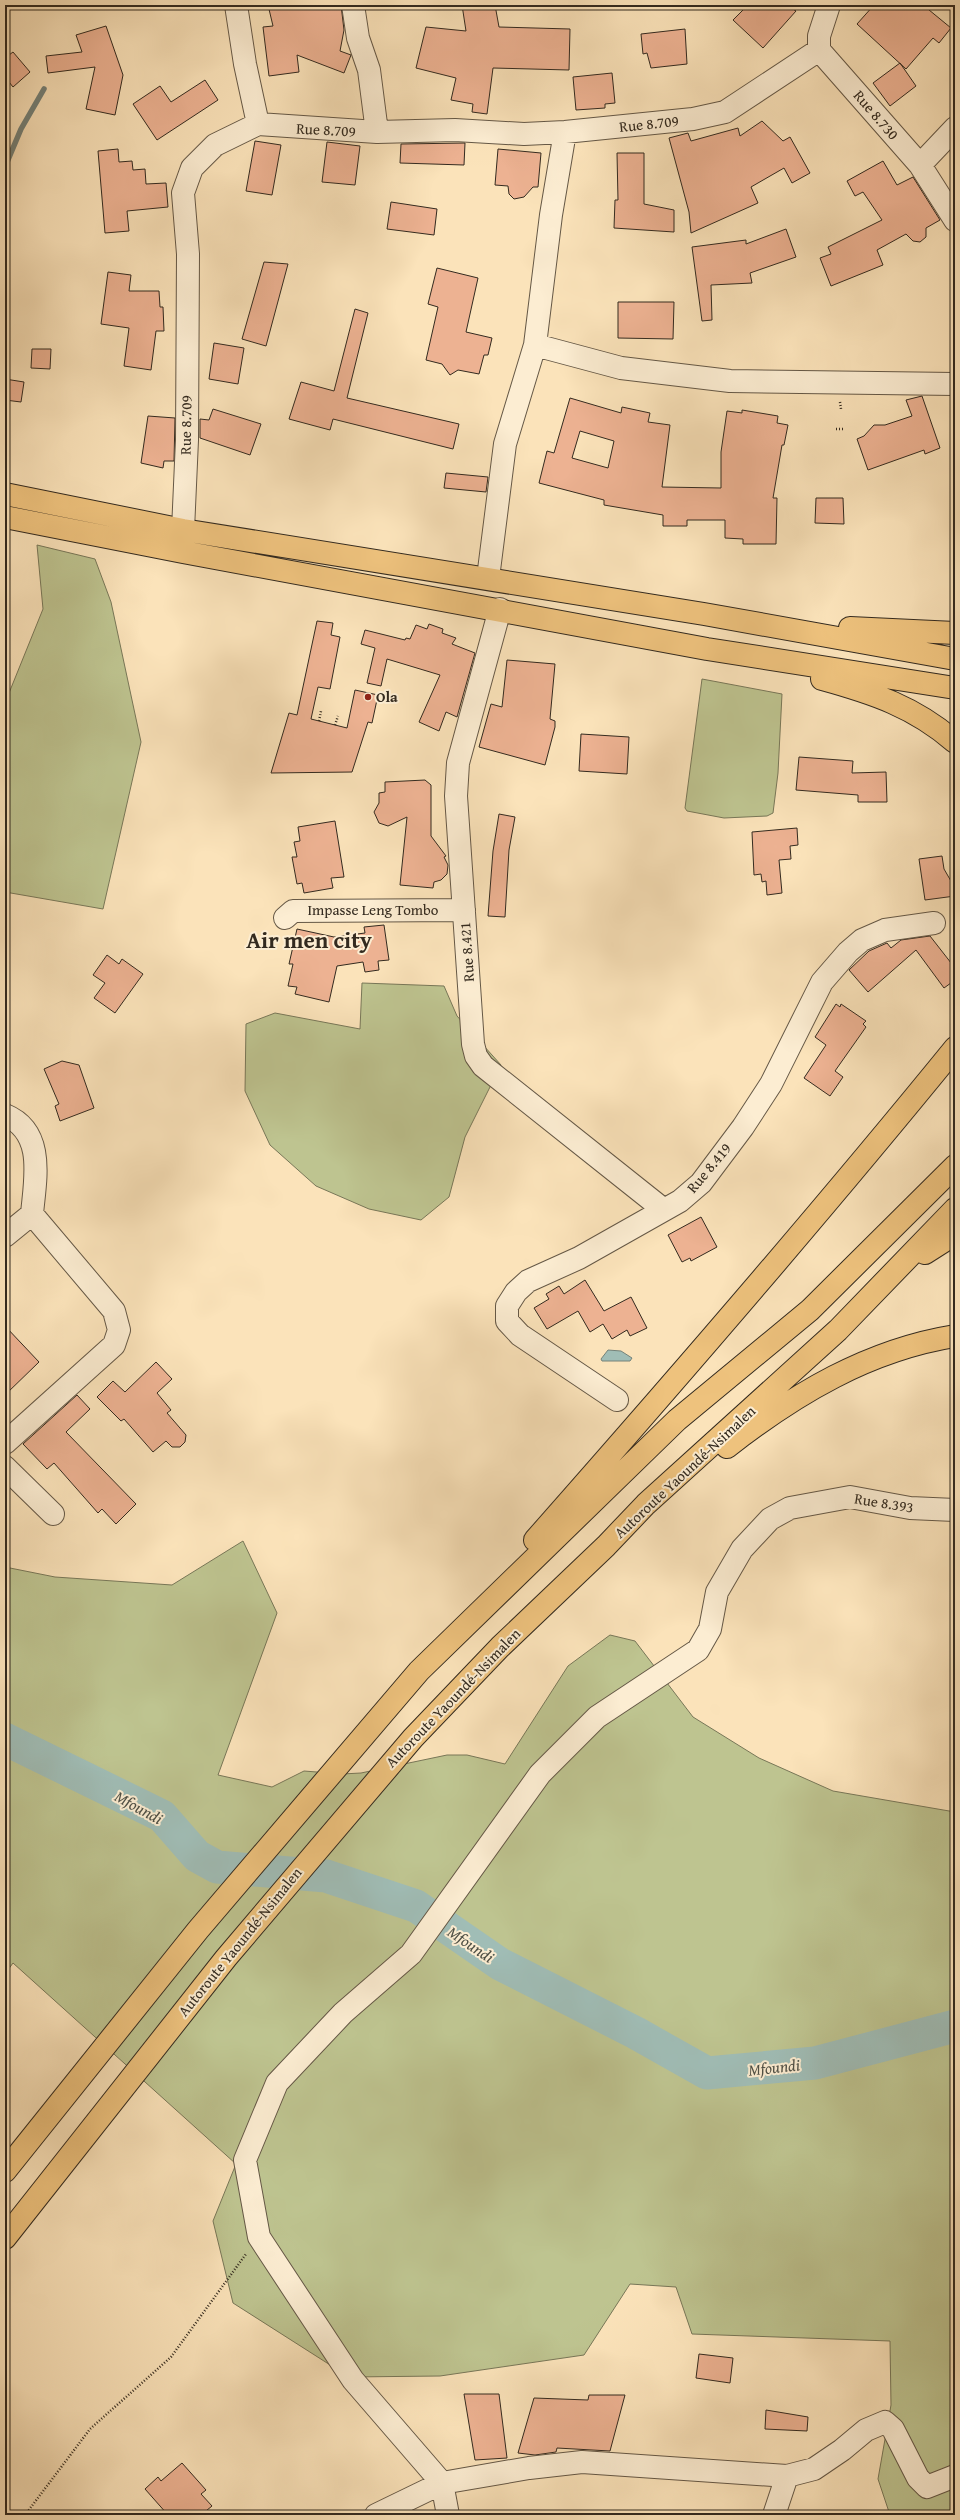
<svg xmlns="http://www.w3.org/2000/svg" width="960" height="2520" viewBox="0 0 960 2520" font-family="'Gentium Book Plus',serif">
<rect width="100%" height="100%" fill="#fbe3ba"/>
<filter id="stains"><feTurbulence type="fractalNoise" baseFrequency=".005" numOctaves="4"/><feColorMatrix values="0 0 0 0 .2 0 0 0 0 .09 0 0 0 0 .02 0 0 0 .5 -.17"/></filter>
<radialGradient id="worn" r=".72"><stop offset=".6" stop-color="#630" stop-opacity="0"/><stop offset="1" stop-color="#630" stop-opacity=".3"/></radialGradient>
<path fill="#bec490" stroke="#787758" d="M37,545L95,559L111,602L141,742L103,909L5,892V693H9L43,609Z
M702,679L782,694L778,773L773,813L767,816L724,818L687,811L685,808Z
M362,983L444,986L457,1016L501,1065L465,1137L449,1197L421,1220L369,1209L316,1186L270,1145L245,1091L246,1024L275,1013L360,1029Z
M243,1541L277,1613L218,1775L272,1787L304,1771L342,1774L361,1773L447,1755H467L505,1764L568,1666L610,1635L635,1641L693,1717L759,1758L833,1791L955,1812V2515H890L878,2479L891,2405L890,2341L692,2334L676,2287L630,2284L584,2355L440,2376L349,2377L233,2303L213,2221L236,2164L13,1963L5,1974V1567L55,1577L172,1585Z"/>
<path fill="#a0bdb6" stroke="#74827a" d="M608,1350L621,1351L632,1358L630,1361H602L601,1359Z"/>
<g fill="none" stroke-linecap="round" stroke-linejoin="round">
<path stroke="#74827a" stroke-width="5.5" d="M5,167L21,129L44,89"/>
<path stroke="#a0bdb6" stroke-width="33" d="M5,1739L162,1816L197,1856L217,1867L326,1876L416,1906L500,1964L636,2033L707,2073L815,2063L955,2026"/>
</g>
<path fill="#edb292" stroke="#332a1f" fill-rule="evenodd" d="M268,5H341L344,30L340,51L351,55L344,73L297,55L299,72L269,76L263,27L273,26Z
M462,5H495L499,27L570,29L569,70L493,68L487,114L472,112L473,104L451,100L456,78L416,68L426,27L466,31Z
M748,5H786L796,11L763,48L733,20Z
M874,5H923L951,28L939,43L933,38L906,69L857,24Z
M106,26L123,75L115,115L86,109L95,67L48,73L46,56L82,52L76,35Z
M685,29L687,64L651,68L647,53L643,54L641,34Z
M13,52L30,72L13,87L5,77V58Z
M900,63L916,86L890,106L873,83Z
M612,73L615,103L605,104V108L576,110L573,77Z
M205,80L218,100L157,140L133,104L160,86L171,102Z
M762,121L783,141L790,137L810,173L792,183L784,168L751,187L758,203L691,233L689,212L669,138L688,133L691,141L738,128L740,136Z
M255,141L281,145L272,195L246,191Z
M327,142L360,146L355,185L322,182Z
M465,143L464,165L400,163L401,144Z
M118,149L119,162L132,161L133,170L145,169L146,184L166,183L168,207L127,211L129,231L105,233L98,151Z
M498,149L541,153L538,187H533L524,197L514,199L509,194L508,186L495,185Z
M617,153H644V204L674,210V232L614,228L615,200H618Z
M883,161L897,185L913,177L940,220L926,228V237L920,242L913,241L906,234L877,250L883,265L831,286L820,258L831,254L828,247L882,220L863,192L855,196L847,181Z
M391,202L437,209L434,235L387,229Z
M786,229L796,257L750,273L752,283L711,285L712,320L702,321L692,247L746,240V244Z
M264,262L288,264L266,346L242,339Z
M437,268L478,278L466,332L492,338L488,355H484L479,374L458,370L450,375L442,364L426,360L438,307L428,304Z
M108,272L131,275L129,291H159L160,307H163L164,331H156L151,370L124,366L129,328L101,324Z
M618,302H674L673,339L618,338Z
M355,309L368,313L347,398L459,424L453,449L333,419L330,430L289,419L301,382L334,391Z
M214,343L244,348L238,384L209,379Z
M32,349H51L50,369L31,368Z
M5,379L24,382L21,402L5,400Z
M922,396L940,448L925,454L924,450L868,470L857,439L864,436L874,425H885L912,416L906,400Z
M570,398L621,413L622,407L650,413L648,422L670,425L662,487L721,488V452L727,411L742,413V410L778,416L777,423L788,425L784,445H782L773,498H777L776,544H743V539L725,538V520H687V526H663V515L604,505V500L539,483L547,451L554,453ZM580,431L614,441L608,468L572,458Z
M213,409L261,424L250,455L200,438V419L209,420Z
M148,416L175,418L174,461H164L163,468L141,463Z
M446,473L488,477L486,492L444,488Z
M816,498H843L844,524L815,523Z
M317,621L333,623L331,635L340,637L330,689L318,687L311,719L347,728L355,690L378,695L372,723L368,722L352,772L271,773L289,713L297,715Z
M429,624L443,629L442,633L456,638L452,644L475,653L457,717L446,712L439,731L419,722L440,675L387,659L381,686L367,683L375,648L361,644L365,630L405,640L406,638L410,639L416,625L427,629Z
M507,660L555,664L550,719L555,721V727L545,765L479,747L491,704L502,707Z
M581,734L629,737L627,774L579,771Z
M799,757L853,761L852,773L886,772L887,802H858V795L796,790Z
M425,780L431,785V836L446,856L444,857L448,865L447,874L441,880L434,882L433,888L400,885L407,817L388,826L379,823L374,812L379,803V793L385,792V782Z
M499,814L515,817L509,850L505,917L488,916L493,851Z
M335,821L344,877L331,878L333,888L304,893L302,883L297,884L292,857H297L294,842L300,841L298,827Z
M797,828L798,845L790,846L791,859L779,860L782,893L767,895L766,881L762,882L761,874L754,875L752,832Z
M942,856L944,869L955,888V896L925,900L919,859Z
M384,925L389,960L378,961L379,970L365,972L363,962L337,966L329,1002L295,994L297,987L288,986L293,964H289L297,929L334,937L365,933L364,927Z
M930,936L955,968V980L944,988L916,950L868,992L849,970L869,951L887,943L891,948L901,940Z
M107,955L119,964L122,959L143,974L115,1013L94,998L105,983L93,975Z
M836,1004L840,1007L841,1004L866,1021L863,1024L866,1027L835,1071L843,1077L830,1096L804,1078L826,1045L815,1037Z
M62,1061L79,1065L94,1108L60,1121L55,1106L59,1104L44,1069Z
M701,1217L717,1247L691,1261L690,1258L682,1262L668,1235Z
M585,1280L604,1311L631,1297L647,1328L630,1336L627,1330L612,1339L603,1324L590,1332L578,1311L547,1329L534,1308L549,1299L546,1294L559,1286L564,1294Z
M5,1326L39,1362L5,1395Z
M156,1362L172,1379L157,1393L171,1410L167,1413L186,1435L185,1442L180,1447H172L166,1441L153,1452L124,1419L121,1421L97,1397L113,1381L125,1392Z
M77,1395L90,1409L66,1432L136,1504L116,1524L102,1509L98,1513L54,1463L47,1469L23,1444Z
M699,2354L733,2358L730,2383L696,2378Z
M464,2394H499L507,2458L475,2460Z
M589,2395H625L610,2451L557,2448L556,2452L535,2455L518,2453L534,2398L588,2400Z
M766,2410L808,2417L807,2431L765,2429Z
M182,2463L206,2490L201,2494L212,2506L201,2515H168L145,2489L158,2477L161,2481Z"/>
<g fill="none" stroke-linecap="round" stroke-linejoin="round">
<defs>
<path id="street" d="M236,5L245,64L258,124
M353,5L358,38L369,70L377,132
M829,5L819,36V50L920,165L955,220
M920,165L955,128
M535,345L621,368L730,381L955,384
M183,530L187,440L188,254L183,193L192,168L215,145L258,124L377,132L455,130L524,134L565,132L693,119L725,112L819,50
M488,578L505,444L535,345L551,215L565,132
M500,609L458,763L456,796L473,1044L476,1056L483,1066L664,1210
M285,918L293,911L464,910
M5,1115C46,1132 35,1180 32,1214L114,1311L119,1330L114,1345L5,1443
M5,1236L32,1214
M617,1400L520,1335L507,1321V1306L516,1292L528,1281L579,1258L680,1201L701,1183L743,1127L771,1084L822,982L848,952L862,940L885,930L934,923
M5,1467L53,1514
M376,2515L442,2483L353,2380L259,2237L245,2160L277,2083L343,2013L411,1954L540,1774L597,1717L698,1650L710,1629L717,1592L742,1549L770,1519L790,1508L850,1497L910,1508L955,1510
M448,2515L442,2483L529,2468L582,2462L787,2476L814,2469L842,2450L866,2430L885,2422L893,2429L918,2478L927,2487L955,2476
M774,2515L787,2476"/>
<path id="highway" d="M5,494L183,530L704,614L955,659
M5,517L183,552L707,649L955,688
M850,628L955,633
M822,679C873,693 915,707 955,742
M925,1253L955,1234
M727,1447C795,1394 868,1350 955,1336
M535,1540C678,1378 819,1215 955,1048
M5,2171L198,1930L419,1671L677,1420L810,1310L955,1166
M5,2238L226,1958L413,1738L500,1647L606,1546L646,1504L838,1330L955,1209"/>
</defs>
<use href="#street" stroke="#655846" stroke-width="24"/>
<use href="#highway" stroke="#332a1f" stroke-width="24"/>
<path stroke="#332a1f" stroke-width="2.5" stroke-dasharray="1 2" stroke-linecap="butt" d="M840,402L841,409
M836,429H843
M319,721L321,711
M335,725L338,716
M25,2515L90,2429L171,2357L246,2254"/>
<use href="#street" stroke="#fcedd2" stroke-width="22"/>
<use href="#highway" stroke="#eec27d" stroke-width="22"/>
</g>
<circle fill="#8f2418" stroke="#fcedd2" stroke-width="1.5" cx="368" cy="697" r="4"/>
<g text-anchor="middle" stroke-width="4" stroke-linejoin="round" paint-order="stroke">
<g font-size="15" fill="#332a1f" stroke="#fcedd2">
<text transform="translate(876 115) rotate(49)" y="5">Rue 8.730</text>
<text transform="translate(649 124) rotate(-6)" y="5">Rue 8.709</text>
<text transform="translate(326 130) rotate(3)" y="5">Rue 8.709</text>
<text transform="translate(186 425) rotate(-89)" y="5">Rue 8.709</text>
<text x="373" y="915">Impasse Leng Tombo</text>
<text transform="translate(467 952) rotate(-94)" y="5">Rue 8.421</text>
<text transform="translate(709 1168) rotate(-50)" y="5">Rue 8.419</text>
<text transform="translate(685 1472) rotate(-43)" y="5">Autoroute Yaoundé-Nsimalen</text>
<text transform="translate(884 1503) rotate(9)" y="5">Rue 8.393</text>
<text transform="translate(453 1698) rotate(-46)" y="5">Autoroute Yaoundé-Nsimalen</text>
<text transform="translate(240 1942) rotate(-51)" y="5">Autoroute Yaoundé-Nsimalen</text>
</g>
<g font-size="15" font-weight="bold" fill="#332a1f" stroke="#fcedd2" text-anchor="start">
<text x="376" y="702">Ola</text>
</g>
<g font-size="16" font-style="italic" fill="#4e4f45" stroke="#fcedd2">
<text transform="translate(139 1807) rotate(29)" y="6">Mfoundi</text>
<text transform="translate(471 1944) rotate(34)" y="6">Mfoundi</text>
<text transform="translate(774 2067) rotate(-6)" y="6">Mfoundi</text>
</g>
<g font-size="23" font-weight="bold" fill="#332a1f" stroke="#fcedd2">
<text x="309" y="948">Air men city</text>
</g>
</g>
<rect width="960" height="2520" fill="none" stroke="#fbe3ba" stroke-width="20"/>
<rect x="6" y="6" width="948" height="2508" fill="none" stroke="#332a1f" stroke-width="2"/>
<rect x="10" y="10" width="940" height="2500" fill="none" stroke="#332a1f"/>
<rect width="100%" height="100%" filter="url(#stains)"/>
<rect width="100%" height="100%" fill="url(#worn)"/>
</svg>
